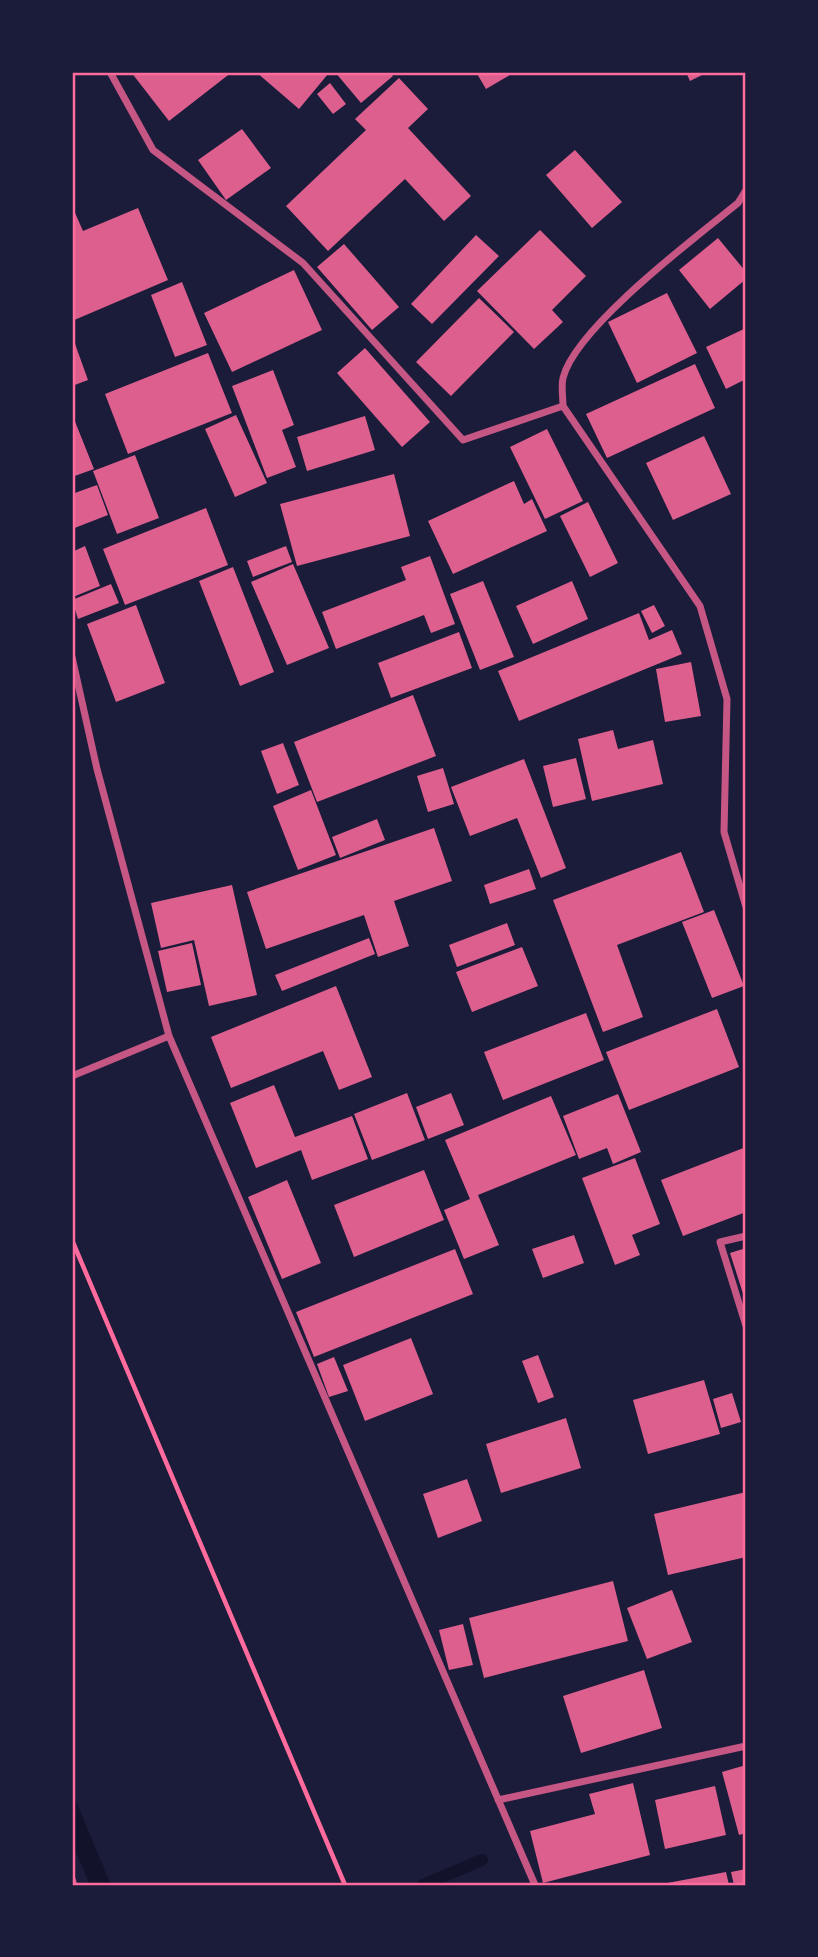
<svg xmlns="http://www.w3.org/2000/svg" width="818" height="1957" viewBox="0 0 818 1957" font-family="Raleway,sans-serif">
<rect width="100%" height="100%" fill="#1b1b3a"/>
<path fill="#12122b" d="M72,1792L111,1885H90L72,1843Z"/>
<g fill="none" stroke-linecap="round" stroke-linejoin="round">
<path stroke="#12122b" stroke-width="12" d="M423,1885L482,1860"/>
</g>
<path fill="#dd5f8e" d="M131,72H232L169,121Z
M256,72H325L328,74L299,109Z
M335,72H389L393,76L361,103Z
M476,72H515L486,89Z
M686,72H708L690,81Z
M399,78L428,109L408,128L471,196L444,221L405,179L328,251L286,206L366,130L355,119Z
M330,83L346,104L333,114L317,94Z
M242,129L271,168L226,200L198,160Z
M575,150L622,202L592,228L546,175Z
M72,206L83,231L138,208L168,280L72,321Z
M540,230L586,276L552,310L563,322L534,349L477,291Z
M476,235L499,256L432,324L411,304Z
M718,238L746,272V279L710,309L679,270Z
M344,244L399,307L372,330L317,267Z
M294,270L322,330L232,372L204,313Z
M182,282L207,345L175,357L151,295Z
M667,293L697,353L637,383L608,322Z
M479,298L514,332L451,396L416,362Z
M746,328V379L726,389L706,347Z
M74,341L88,380L72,386V342Z
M365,348L430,422L402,447L337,373Z
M208,353L232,413L128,454L105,394Z
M695,364L715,408L607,458L586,414Z
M273,370L294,425L282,430L296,467L267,478L232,386Z
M236,415L267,483L235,497L205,429Z
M365,416L375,450L307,471L297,437Z
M74,419L94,469L72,477V420Z
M547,429L583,501L545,519L510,447Z
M704,436L731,494L673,520L646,463Z
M135,455L159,518L117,534L93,471Z
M394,474L410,536L297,566L280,504Z
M514,481L524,504L532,499L547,531L453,574L428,521Z
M97,485L108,515L72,529V494Z
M588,502L618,563L590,577L560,516Z
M206,508L228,565L125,605L103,549Z
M85,546L100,586L73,597L72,552Z
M286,546L292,562L253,577L247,561Z
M430,556L455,624L431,633L424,615L336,649L322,612L406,580L401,567Z
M293,564L329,648L287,665L251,582Z
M233,567L274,672L240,686L199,581Z
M483,581L514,657L480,670L450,594Z
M572,581L588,619L533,644L516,606Z
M111,584L119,603L78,619L72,600Z
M136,605L165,683L116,702L87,624Z
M654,605L665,626L652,633L641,611Z
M639,613L649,640L672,630L682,654L519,721L498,671Z
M459,632L472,668L391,698L378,663Z
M691,662L701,716L665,722L656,669Z
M413,695L436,756L317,802L294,742Z
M613,730L618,749L653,740L663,784L592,801L578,739Z
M283,743L299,785L277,794L261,751Z
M576,758L586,799L553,807L543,766Z
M524,759L566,868L541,878L517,818L470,836L451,787Z
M443,768L454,804L428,812L417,776Z
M311,790L336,855L298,870L273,806Z
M377,819L385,840L340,858L332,837Z
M434,828L452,881L394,901L409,946L378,957L364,915L266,949L247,892Z
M681,852L704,912L617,945L643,1017L603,1032L553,900Z
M529,869L536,889L490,904L484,885Z
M232,885L257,995L209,1006L194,940L161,948L151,903Z
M714,910L744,986L712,998L682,922Z
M507,923L515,945L457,967L449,945Z
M369,938L375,954L282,991L275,975Z
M192,943L201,985L167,992L158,951Z
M522,947L538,986L472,1012L456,972Z
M336,986L372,1077L339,1090L323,1051L231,1088L211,1037Z
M717,1009L739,1067L629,1110L606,1052Z
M586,1013L604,1060L503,1100L484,1052Z
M274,1085L295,1137L352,1116L368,1159L312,1180L301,1150L256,1168L230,1103Z
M407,1093L425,1140L372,1160L354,1114Z
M451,1093L464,1125L428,1139L416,1107Z
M618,1094L641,1152L613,1164L607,1148L579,1159L563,1116Z
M551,1096L576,1155L478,1195L499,1245L464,1259L444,1210L470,1199L445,1140Z
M746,1147V1212L683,1236L661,1180Z
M635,1158L660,1224L632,1235L640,1255L615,1265L582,1178Z
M424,1170L444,1220L354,1257L334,1205Z
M287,1180L321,1263L282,1279L248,1197Z
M574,1235L584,1263L543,1278L532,1249Z
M746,1248V1303L730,1253Z
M455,1249L473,1294L314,1357L296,1312Z
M411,1338L433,1394L365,1421L343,1365Z
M538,1355L554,1397L538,1403L522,1361Z
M334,1357L348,1391L329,1397L317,1364Z
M704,1380L720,1434L648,1454L633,1400Z
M732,1393L741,1422L721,1428L713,1399Z
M566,1418L581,1468L501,1493L486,1444Z
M467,1479L482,1521L438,1538L423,1494Z
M746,1492V1557L668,1575L654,1514Z
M613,1581L628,1641L484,1678L469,1618Z
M672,1590L692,1642L647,1659L627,1608Z
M463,1624L473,1665L449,1670L439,1630Z
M644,1670L662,1728L581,1753L563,1696Z
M746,1765V1833L739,1835L722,1772Z
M633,1783L650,1855L543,1883L530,1831L595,1814L589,1794Z
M715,1786L726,1835L665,1849L655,1800Z
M746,1869V1885H734L731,1872Z
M726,1872L729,1885H662V1884Z"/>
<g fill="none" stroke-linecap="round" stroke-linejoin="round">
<path stroke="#ff6b9d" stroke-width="4.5" d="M72,1240L345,1885"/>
<path stroke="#c65784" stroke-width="7" d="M110,72L153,150L303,263L463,440L563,406
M746,190L738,203C696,237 575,328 563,378C561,387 563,397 563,406L700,606L727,699L724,832L746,907
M72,657L97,769L169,1036L535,1885
M72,1076L169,1036
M746,1236L720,1242L746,1326
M498,1800L746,1746
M72,1879L74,1885"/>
</g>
<rect width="818" height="1957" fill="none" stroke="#1b1b3a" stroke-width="147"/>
<rect x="74" y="74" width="670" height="1810" fill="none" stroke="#ff6b9d" stroke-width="2.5"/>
</svg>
